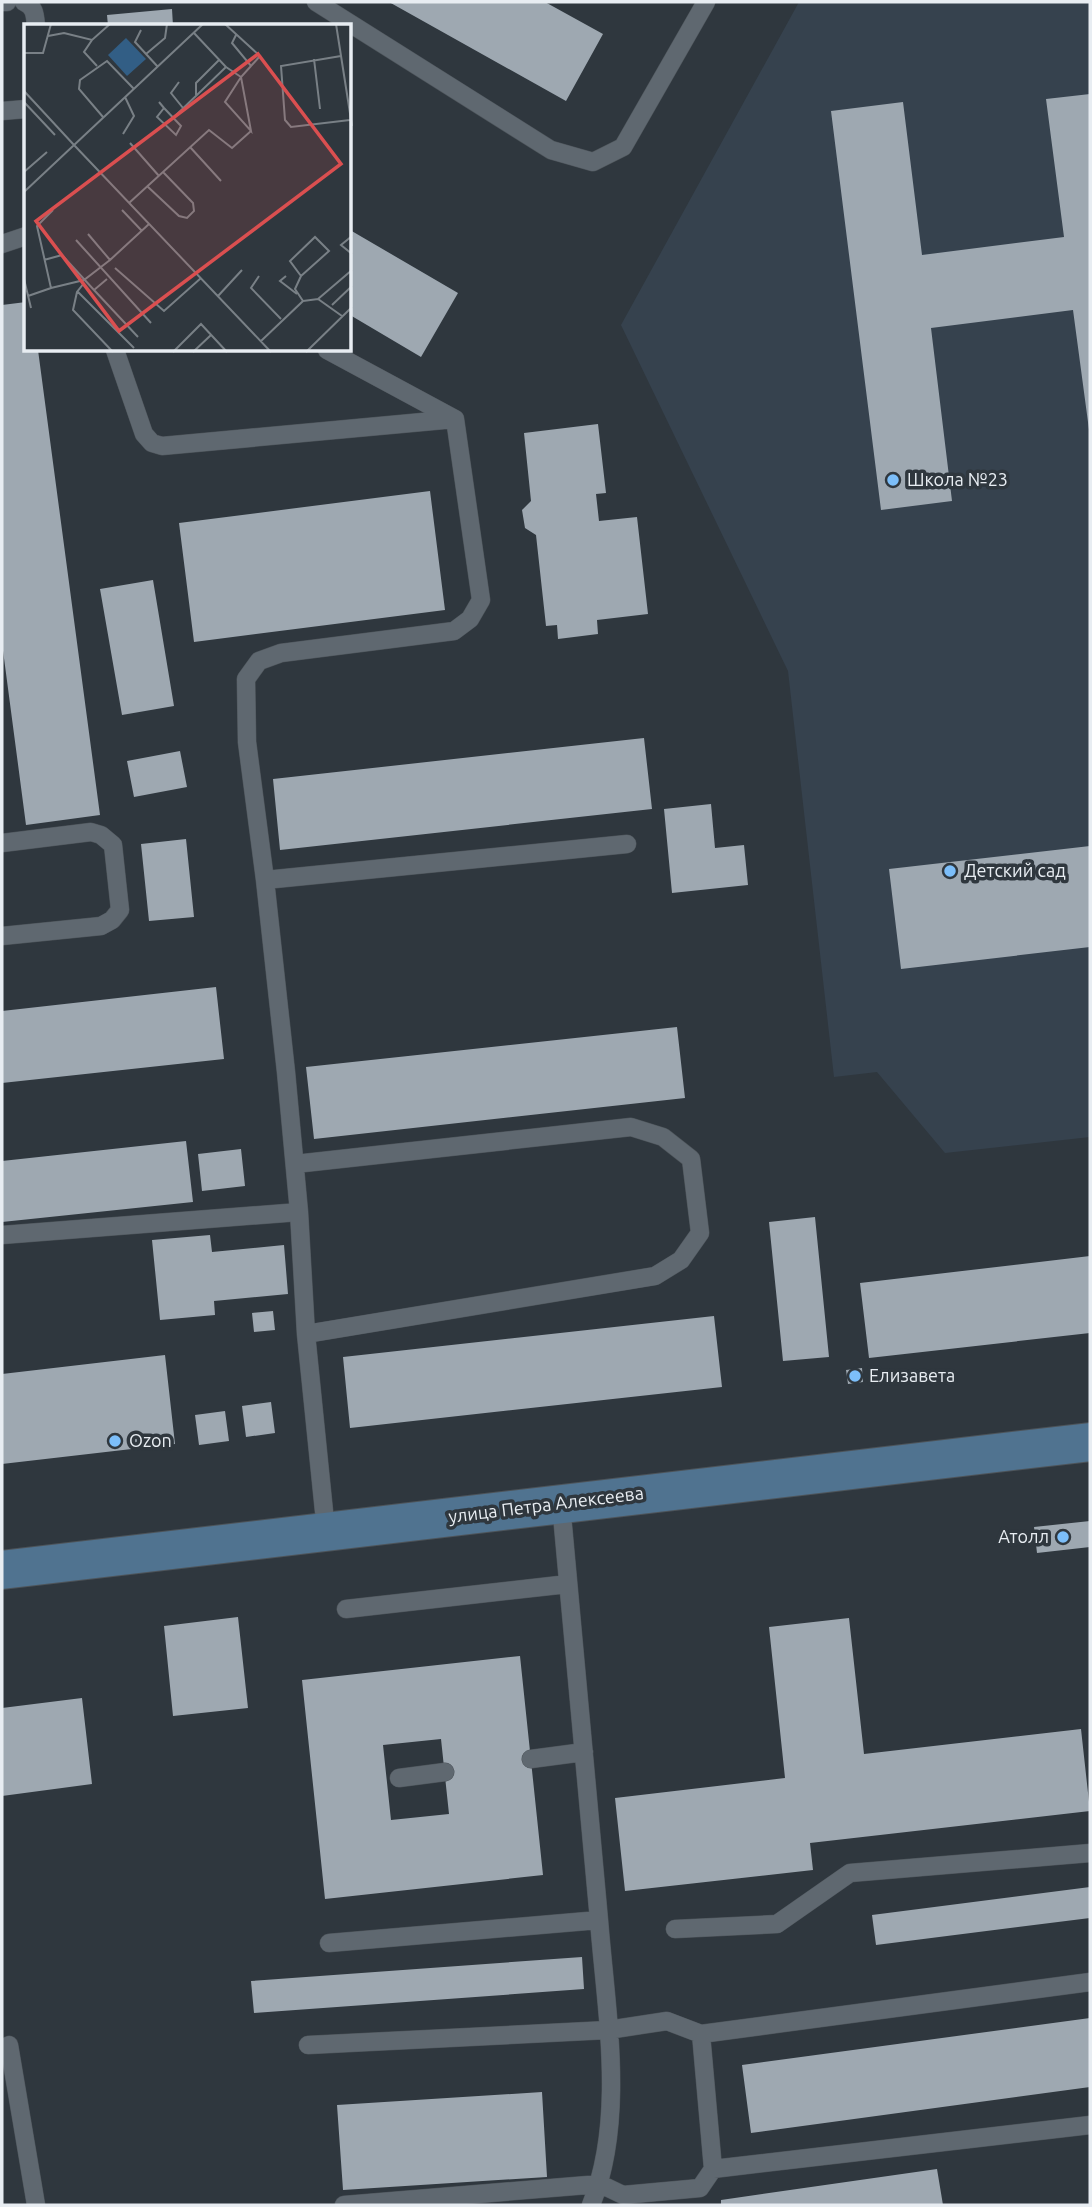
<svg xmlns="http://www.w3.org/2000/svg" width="1092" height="2207" viewBox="0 0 1092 2207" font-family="Ubuntu,sans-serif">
<rect width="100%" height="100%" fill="#2f373e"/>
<path fill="#36424e" d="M799,2H1090V1137L945,1153L877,1072L834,1077L788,671L621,325Z"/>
<path fill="#9ea8b1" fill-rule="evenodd" d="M389,2H545L603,34L566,101Z
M172,9L173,26H108L107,15Z
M1090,94V437L1073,310L931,328L952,501L881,510L831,111L903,102L922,255L1064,237L1046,99Z
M350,230L458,293L421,357L350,315Z
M26,302V350H38L100,815L26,825L2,643V305Z
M598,424L606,493L596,494L599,521L637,517L648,614L597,620L598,634L558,639L557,625L546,626L536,535L525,528L522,510L531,501L524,433Z
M430,491L445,610L194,642L179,523Z
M153,580L174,706L122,715L100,589Z
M644,738L652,809L280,850L273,779Z
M180,751L187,787L134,797L127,761Z
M711,804L715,848L744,845L748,885L672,893L664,809Z
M186,839L194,917L149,921L141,844Z
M1090,846V947L901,969L889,869Z
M216,987L224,1059L2,1083V1011Z
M677,1027L685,1098L314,1139L306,1067Z
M186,1141L193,1202L2,1222V1161Z
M241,1149L245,1186L202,1191L198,1154Z
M815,1217L829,1357L783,1361L769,1222Z
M210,1235L212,1252L284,1245L288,1294L214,1301L215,1315L160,1320L152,1240Z
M1090,1256V1333L869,1358L860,1283Z
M273,1311L275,1330L254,1332L252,1313Z
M714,1316L722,1387L350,1428L343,1357Z
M165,1355L175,1444L2,1464V1374Z
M862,1368L863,1382L848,1384L846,1370Z
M271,1402L275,1433L246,1437L242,1406Z
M225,1411L229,1441L199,1445L195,1415Z
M1090,1521V1547L1037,1553L1034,1527Z
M238,1617L248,1708L173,1716L164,1626Z
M849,1618L864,1754L1081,1729L1090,1811L810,1843L813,1870L625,1891L615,1798L785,1778L769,1627Z
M520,1656L543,1875L325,1899L302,1680ZM441,1739L449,1814L391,1820L383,1745Z
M82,1698L92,1784L2,1796V1708Z
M1090,1887V1918L876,1945L872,1915Z
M582,1957L584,1989L254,2013L251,1981Z
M1090,2018V2087L751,2133L742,2065Z
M542,2092L547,2177L343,2190L337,2105Z
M937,2169L943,2205H721V2200Z"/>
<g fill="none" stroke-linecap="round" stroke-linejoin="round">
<defs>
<path id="service" d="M2,2H7
M24,2C35,6 35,16 36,26
M316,2L551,150L593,162L623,147L706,2
M2,111L26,109
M2,244L26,236
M115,350L144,434L152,443L162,446L455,419L327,350
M2,843L91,832L101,835L113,845L120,910L112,920L101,926L2,936
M265,880L627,844
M295,1164L631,1127L663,1137L691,1159L700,1233L681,1260L655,1276L306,1334
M2,1235L299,1212
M326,1531L306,1334L299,1212L286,1072L265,880L247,742L246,679L259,661L281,653L454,631L470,619L481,600L455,419
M346,1609L568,1584
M531,1759L584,1752
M399,1778L445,1772
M675,1929L777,1924L850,1873L1090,1853
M329,1943L599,1920L561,1504
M701,2034L713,2169L1090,2125
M9,2045L36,2205
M308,2045L608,2030L667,2021L701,2034L1090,1982
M344,2205L600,2184L623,2195L700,2188L713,2169
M591,2205C626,2119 606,2011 599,1920"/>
<path id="secondary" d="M2,1570L1090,1442"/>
</defs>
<use href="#service" stroke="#4d545a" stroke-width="19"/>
<use href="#secondary" stroke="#4d545a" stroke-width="40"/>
<use href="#service" stroke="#5f6870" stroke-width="18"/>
<use href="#secondary" stroke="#507390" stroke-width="38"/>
</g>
<g fill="#7cbef9" stroke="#2f373e" stroke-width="2.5">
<circle cx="893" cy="480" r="7"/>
<circle cx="950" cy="871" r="7"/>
<circle cx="855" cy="1376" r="7"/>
<circle cx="115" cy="1441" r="7"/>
<circle cx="1063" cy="1537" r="7"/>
</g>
<g text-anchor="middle" stroke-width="7" stroke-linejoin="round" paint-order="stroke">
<g font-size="18" fill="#e8edf2" stroke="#2f373e" text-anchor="start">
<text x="907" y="486">Школа №23</text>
<text x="964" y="877">Детский сад</text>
<text x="869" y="1382">Елизавета</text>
<text x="129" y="1447">Ozon</text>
<text x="1049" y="1543" text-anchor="end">Атолл</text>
</g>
<g font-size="18" fill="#e8edf2" stroke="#2f373e">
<text transform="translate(546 1505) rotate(-7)" y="6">улица Петра Алексеева</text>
</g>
</g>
<g transform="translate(24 24)">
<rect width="327" height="327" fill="#2f373e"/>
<path d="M102,14L122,35L103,52L84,31Z" fill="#325e85"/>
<path fill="none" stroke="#798086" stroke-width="2" d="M201,0L236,32L227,42L208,19L212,11M312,0L328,102M117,6L111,18L134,43M24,12L40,9L68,16L86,0M68,16L60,28L73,42M0,29H19L27,0M122,30L141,14L143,0M317,32L257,42L261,96L267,103L326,96M290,35L296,85M202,43L217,53L227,107L201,78L217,53L227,42M155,58L147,69L159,84M0,67L50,121M172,71V59L195,36M0,78L31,111M135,78L140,84L157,102L152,111L133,93L140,84M79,93L55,65L56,56L83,37L110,65M149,94L202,43L170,9M99,110L110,92L101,73M106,119L135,152M50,121L247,328M166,123L197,157M0,148L23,128M123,162L155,192L163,194L170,187L169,179L139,148M0,168L179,0M105,179L185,106L208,124L227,107M98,186L118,207M64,210L86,236L125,200M328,212L317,221L328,230M52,216L127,299M20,236L38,231L70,266M91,244L140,287L177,254M235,252L227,264L257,295M262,252L256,257L273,270M0,255L7,284M83,255L70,266L114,313M60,259L53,268L49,286L89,328M27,264L60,256L86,236M53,267L110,324M4,272L27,264L13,202L29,186M194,272L218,246M294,275L328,246M279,277L294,275L318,292M308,281L328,262M237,317L279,277L271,265L277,252L266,237L291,213L305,227L277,252M149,328L177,300L203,328M169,328L187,311M282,328L328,283"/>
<path fill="#da4f50" fill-opacity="0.15" stroke="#da4f50" stroke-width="3.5" d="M234,30L317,140L95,307L12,197Z"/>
<rect width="327" height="327" fill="none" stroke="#e8edf2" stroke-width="3.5"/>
</g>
<rect width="1092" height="2207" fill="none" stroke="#e8edf2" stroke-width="7"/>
</svg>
